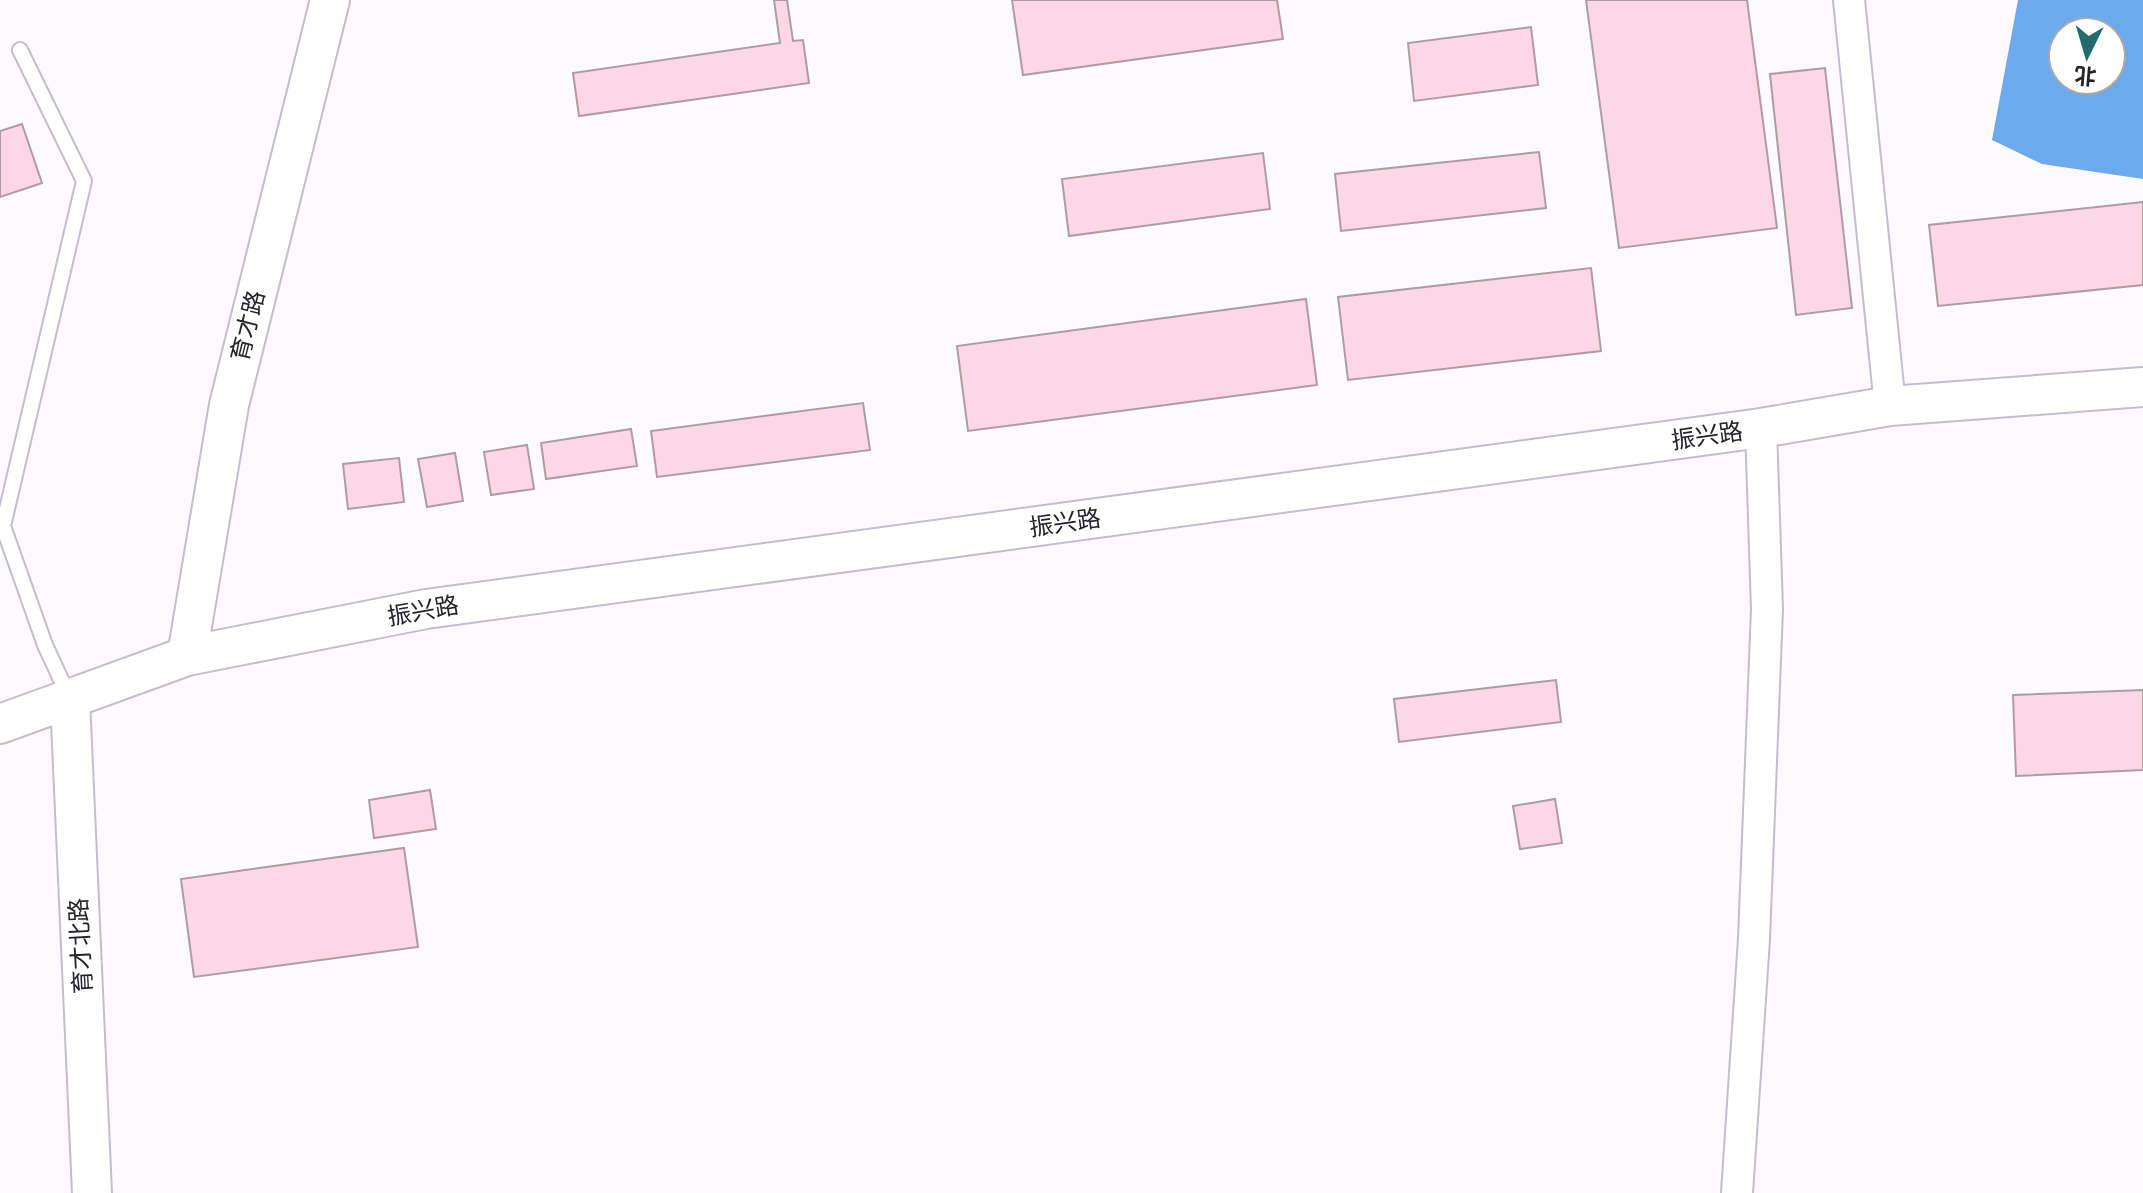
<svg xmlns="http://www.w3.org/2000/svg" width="2143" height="1193" viewBox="0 0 2143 1193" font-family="Figtree,'Noto Sans SC',sans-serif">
<rect width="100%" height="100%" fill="#fcfafe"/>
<path fill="#6da9ed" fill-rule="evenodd" d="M2018,0H2143V179L2042,164L1992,140ZM2063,32H2111V80H2063Z"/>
<path fill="#fed7e6" stroke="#af9ca3" stroke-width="2" d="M774,0H787L793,41L803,40L809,83L579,116L573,73L780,43Z
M1012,0H1277L1283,39L1023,75Z
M1586,0H1747L1777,228L1619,248Z
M1531,27L1538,85L1414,101L1408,43Z
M1825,68L1852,308L1796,315L1770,74Z
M22,124L42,183L0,197V131Z
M1539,152L1546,208L1341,231L1335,174Z
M1263,153L1270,209L1069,236L1062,179Z
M2143,202V285L1938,306L1929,225Z
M1591,268L1601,351L1348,380L1338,297Z
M1306,299L1317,385L968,431L957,346Z
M863,403L870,450L657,477L651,431Z
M631,429L637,466L546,479L541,443Z
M527,445L534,489L491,495L484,452Z
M455,453L463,501L427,507L418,459Z
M399,458L404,502L348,509L343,464Z
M1556,680L1561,722L1399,742L1394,699Z
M2143,690V770L2016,776L2013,695Z
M430,790L436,829L374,838L369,800Z
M1555,799L1562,843L1520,849L1513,806Z
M404,848L418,947L194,977L181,879Z"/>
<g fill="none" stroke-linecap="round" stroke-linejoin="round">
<defs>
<path id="service" d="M20,50L84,181L3,526L45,645L69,697"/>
<path id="minor" d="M1849,0L1890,406
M1737,1193L1754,939L1767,609L1761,428"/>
<path id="tertiary" d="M187,656L229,405L330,0
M70,699L92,1193
M0,724L187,656L426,609L1761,428L1890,406L2143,387"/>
</defs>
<use href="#service" stroke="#c5bdce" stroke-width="18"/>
<use href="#minor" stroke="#c5bdce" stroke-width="34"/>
<use href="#tertiary" stroke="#c5bdce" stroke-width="42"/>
<use href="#service" stroke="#fff" stroke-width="14"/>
<use href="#minor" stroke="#fff" stroke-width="30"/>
<use href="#tertiary" stroke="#fff" stroke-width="38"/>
</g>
<g text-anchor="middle" stroke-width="6" stroke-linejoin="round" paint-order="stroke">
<g font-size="24" fill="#252229" stroke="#fff">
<text transform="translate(248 326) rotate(-76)" y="8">育才路</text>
<text transform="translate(1707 436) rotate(-8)" y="8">振兴路</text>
<text transform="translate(1065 523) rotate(-8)" y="8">振兴路</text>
<text transform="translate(423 611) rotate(-10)" y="8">振兴路</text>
<text transform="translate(81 946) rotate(-93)" y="8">育才北路</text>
</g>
</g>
<g transform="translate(2087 56) rotate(185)"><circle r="38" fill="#ffffff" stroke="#a8a7a9" stroke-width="2"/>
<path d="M0-6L14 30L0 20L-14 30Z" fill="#216c6a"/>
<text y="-12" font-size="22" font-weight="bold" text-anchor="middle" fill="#252229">北</text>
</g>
</svg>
